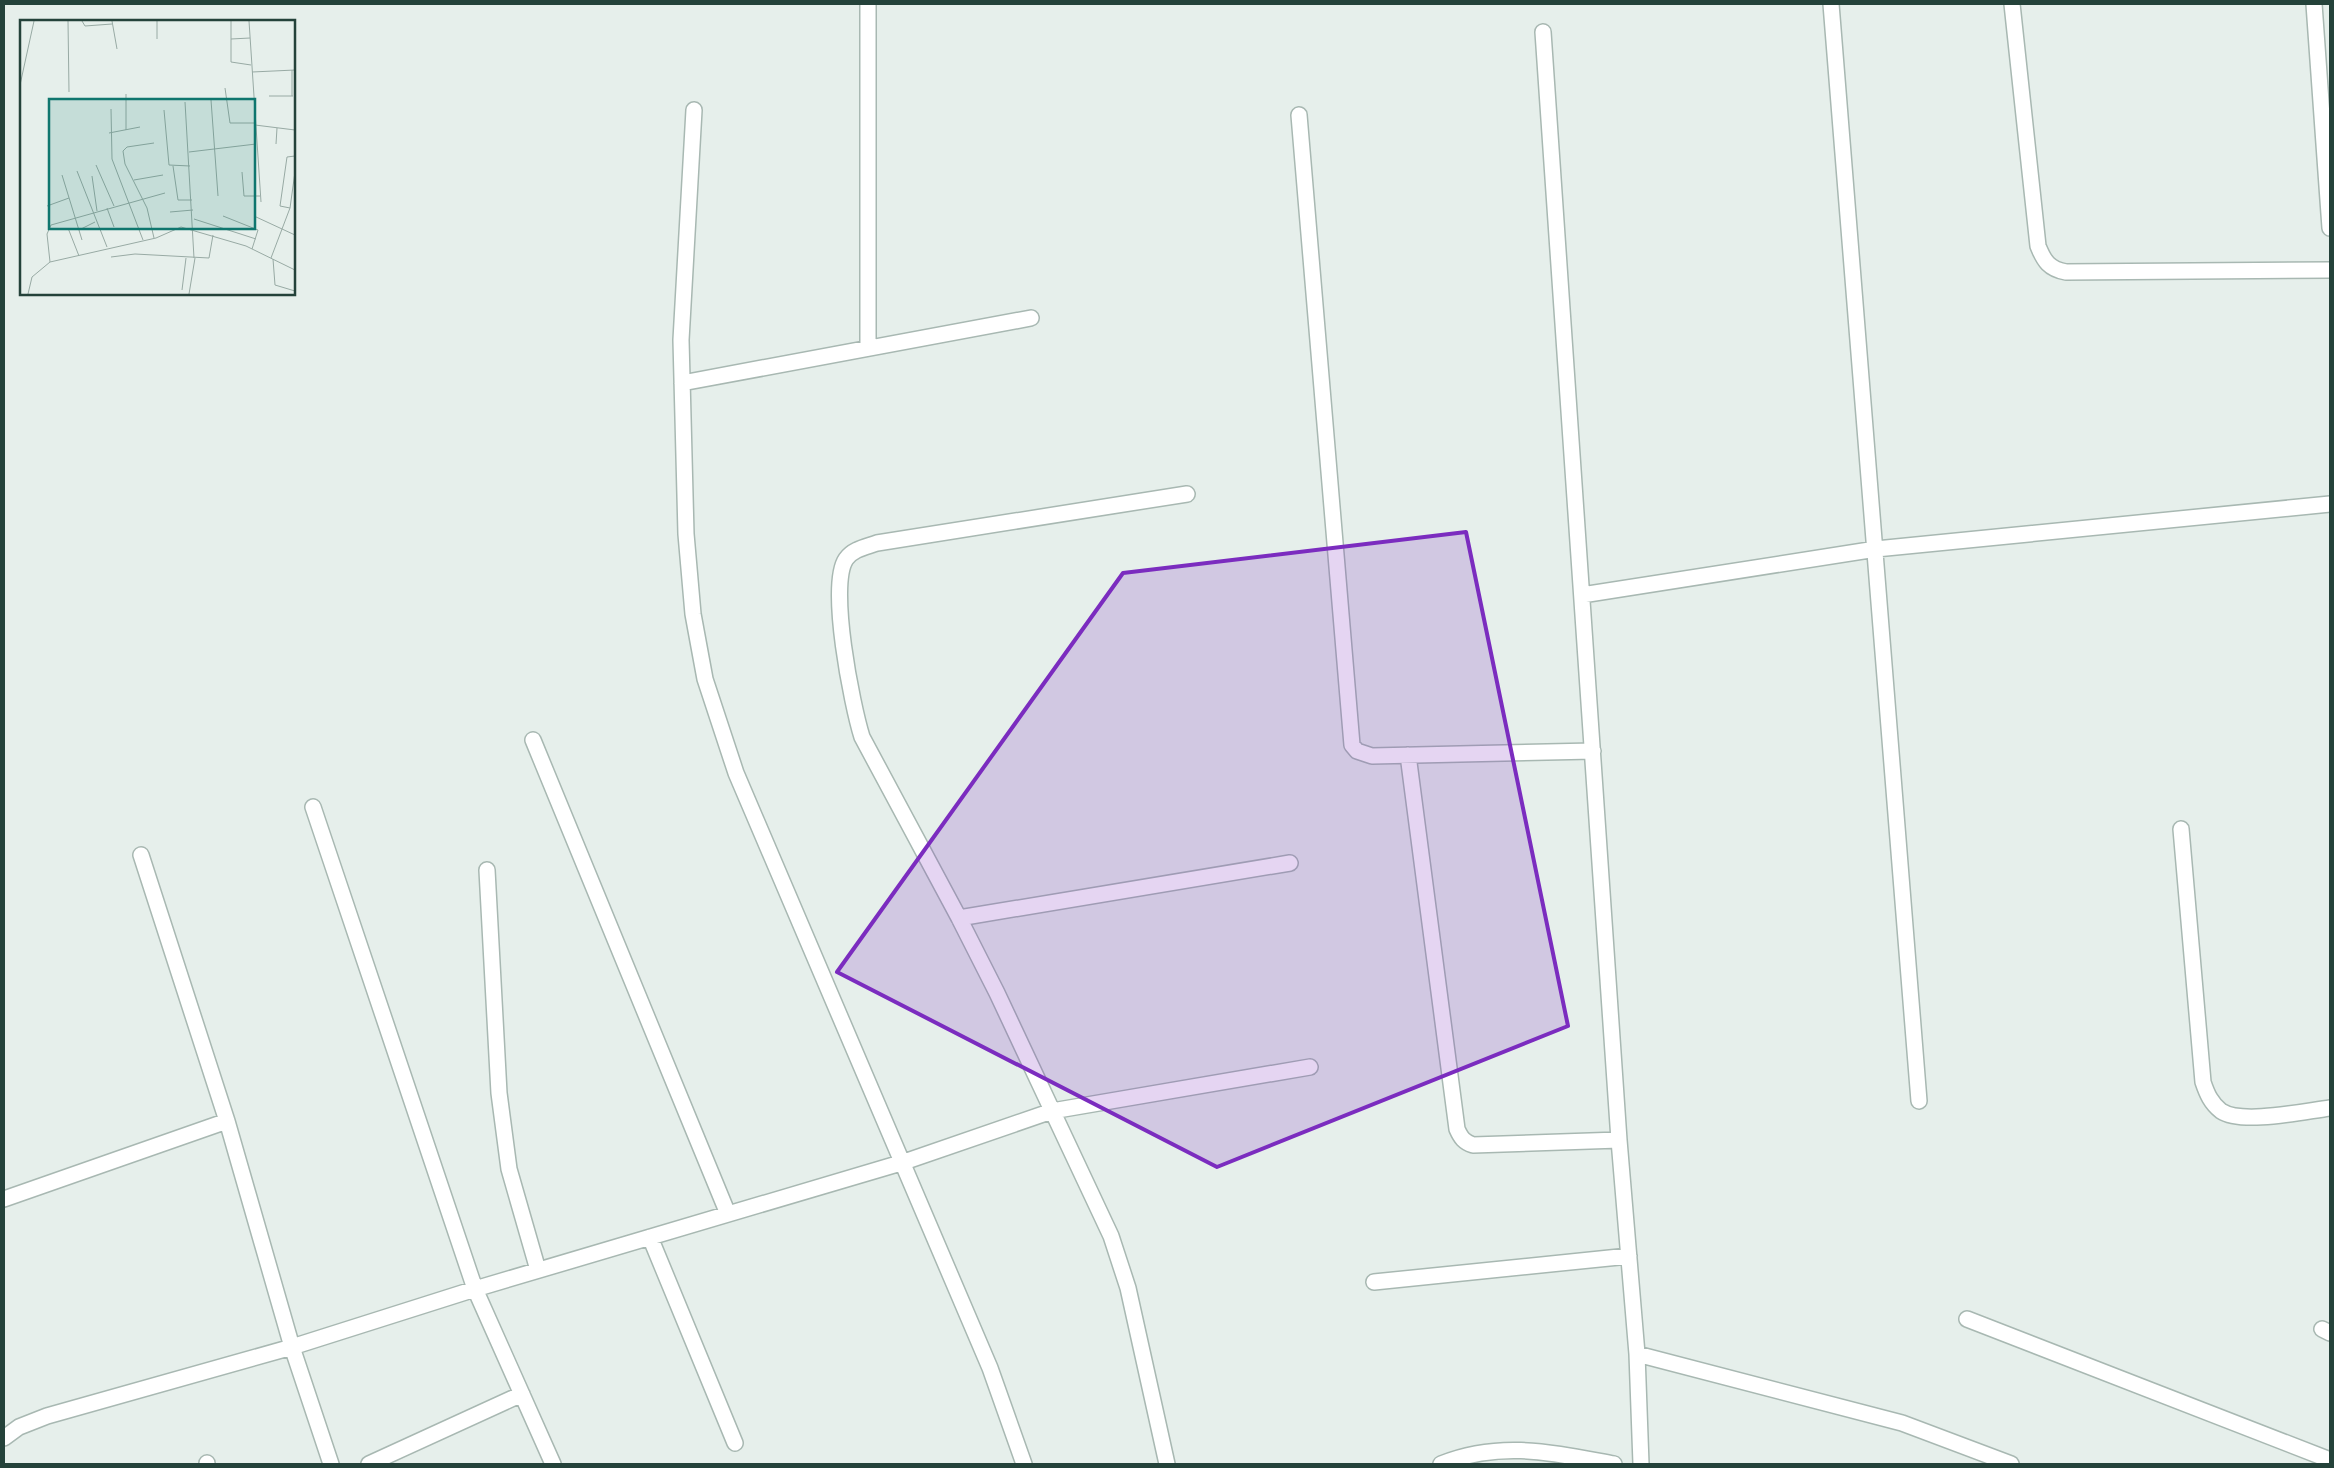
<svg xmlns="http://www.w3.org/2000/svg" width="2334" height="1468" viewBox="0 0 2334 1468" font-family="Manrope,sans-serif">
<rect width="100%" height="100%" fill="#e6efeb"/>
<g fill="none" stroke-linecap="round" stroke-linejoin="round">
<defs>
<path id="minor" d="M868,4V348
M1831,4L1919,1101
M2012,4L2038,246C2044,261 2049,269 2066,272L2330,270
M2314,4L2330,228
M1543,32L1619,1140L1637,1354L1641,1464
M694,110L681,340L686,534L693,614L705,679L736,773L990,1368L1024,1464
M1299,115L1352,745L1357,751L1372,756L1593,751
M682,383L1031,318
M1582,595L1876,549L2330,504
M533,740L728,1214
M1408,755L1457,1129C1461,1138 1464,1142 1473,1145L1619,1140
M313,807L475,1289L553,1464
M2181,829L2203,1082C2207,1094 2211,1103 2221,1111C2242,1125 2305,1111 2330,1108
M141,855L227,1121L292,1347L331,1464
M487,870L499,1093L509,1169L538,1270
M959,918L1290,863
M4,1199L227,1121
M650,1237L735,1443
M1374,1282L1629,1256
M1967,1319L2330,1460
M2322,1329L2330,1333
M1637,1354L1902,1423L2011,1464
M4,1438L19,1427L47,1416L292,1347L475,1289L904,1162L1052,1111L1310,1067
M207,1463V1464
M369,1464L522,1394
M1167,1464L1128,1288L1111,1236L997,993L959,918L862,737C852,705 828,585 846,559C853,549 866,547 877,543L1187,494
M1441,1464C1501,1440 1554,1453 1614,1464"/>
</defs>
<use href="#minor" stroke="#a8b8b2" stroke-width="18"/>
<use href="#minor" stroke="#fff" stroke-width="15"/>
</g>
<path fill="#7b2cbf" fill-opacity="0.2" stroke="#7b2cbf" stroke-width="4" stroke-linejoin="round" d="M1466,532L1568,1026L1217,1167L837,972L1123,573Z"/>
<g transform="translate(20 20)">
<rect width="275" height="275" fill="#e6efeb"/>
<path fill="none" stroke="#98aaa4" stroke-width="1" d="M48,1L49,72M62,1L65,6L92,4M92,1L97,29M137,1V19M211,1V42L231,45M229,1L241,182M211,19L230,18M272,50V76M232,52L275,50M0,65L14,1M205,68L210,103H235M106,74V110M249,76H273M191,80L198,176M165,82L174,238M91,89L92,139L123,220M144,90L149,145L170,146M235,105L275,110M89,113L120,107M134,123L107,127L103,131L105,144L127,188L134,218M256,124L257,108M169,132L236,124M76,145L94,186M153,146L158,180H172M57,151L87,227M222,152L224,176H240M42,155L62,220M72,156L77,191M114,160L143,155M27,186L49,178M87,188L94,207M270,188L260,186L267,137L275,136M150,192L173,190M203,196L238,210L232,229M234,196L275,215M174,199L236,219M48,208L59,236M59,210L75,202M91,237L115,234L189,238L193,215M251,238L270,188L275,152M253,239L255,265L275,271M30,242L27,214L31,205L145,173M162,270L166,238M8,274L12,257L30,242L136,218L161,207L226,226L275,250M169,274L175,238"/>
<path fill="#0f766e" fill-opacity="0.15" stroke="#0f766e" stroke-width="2.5" d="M29,79H235V209H29Z"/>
<rect width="275" height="275" fill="none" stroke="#24423a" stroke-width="2.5"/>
</g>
<rect width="2334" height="1468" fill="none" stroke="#24423a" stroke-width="10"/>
</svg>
